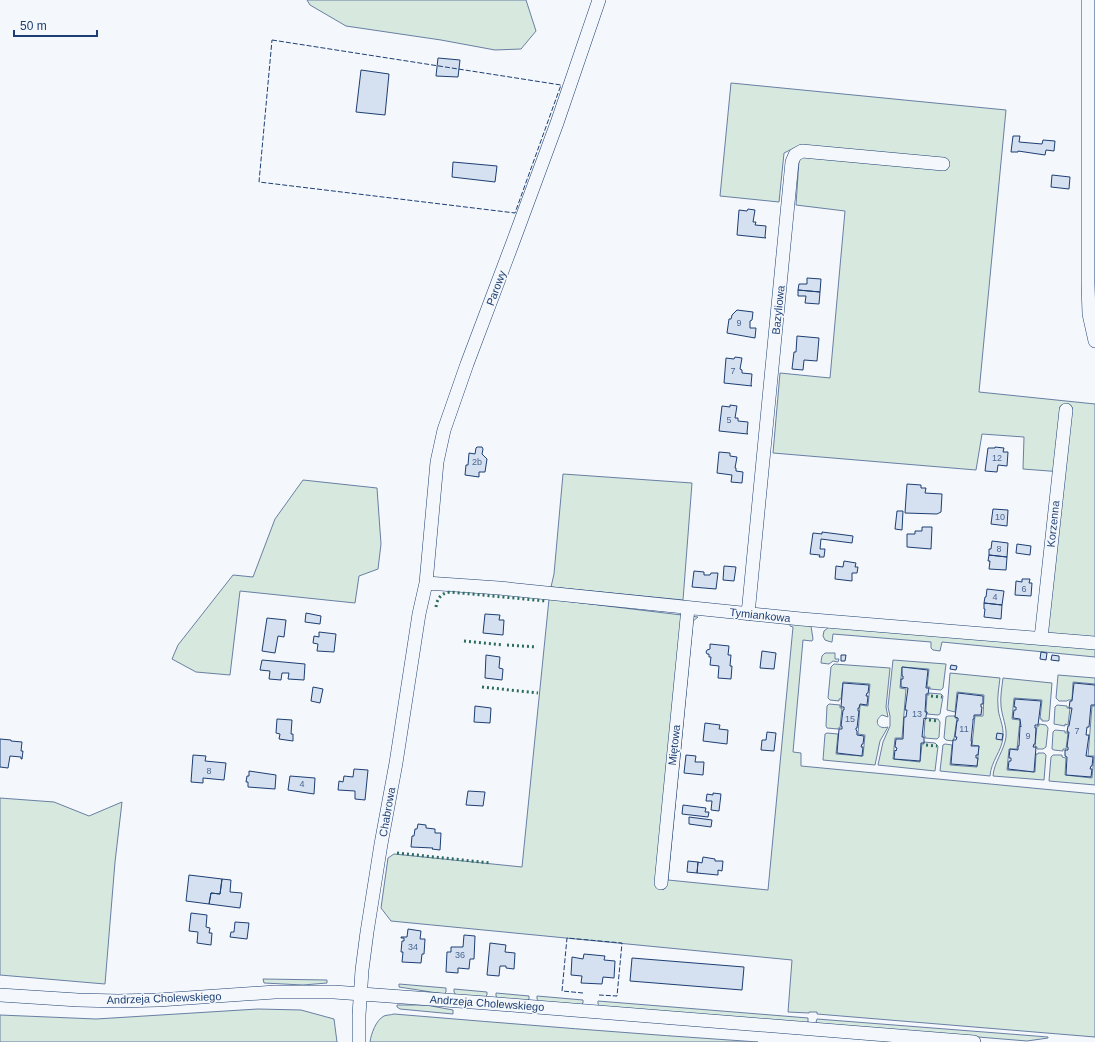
<svg xmlns="http://www.w3.org/2000/svg" width="1095" height="1042" viewBox="0 0 1095 1042" font-family="Helvetica,sans-serif">
<rect width="100%" height="100%" fill="#f4f7fb"/>
<path fill="#d7e8df" stroke="#687fa3" d="M307,0H526L536,31L521,49L495,50L441,40L346,26L310,5Z
M731,83L1006,110L979,392L1095,404V638L1045,633L1062,472L1023,469L1024,437L982,434L976,470L773,453L780,373L830,378L845,211L796,205L799,160L798,146L784,153L779,202L720,196Z
M563,474L692,483L683,600L551,587L554,574Z
M303,480L377,488L381,544L378,569L359,576L355,603L240,591L230,675L196,672L172,659L178,645L233,575L253,577L275,519Z
M549,599L698,617L693,621L668,880L768,890L793,627L790,626V623L811,626L813,639L812,641L803,640L793,752L801,753V766L1095,794V1037L817,1014V1012H809V1013L788,1012L792,960L391,921L381,908L388,858L394,854L522,867Z
M829,627L1095,647V657L942,642L940,651L933,650L931,648V642L833,634L832,642H831L825,640L823,636L824,631Z
M825,653H835V659H839L838,662L833,661L829,664L821,663V662L822,656Z
M893,660L946,664L943,688L941,690L930,689V687H927L929,669L902,667L900,688L906,689L902,738H895L893,759L920,762L922,744H924V742L935,743L938,746L935,771L878,765L883,742L890,726V716L888,707Z
M834,664L890,668L886,707L888,717L882,715C873,721 878,730 888,727L880,741L875,765L823,760L825,734L827,733L838,734L836,754L863,756L865,735L858,734L860,705L868,706L870,684L843,682L841,699H839V701L830,700L828,698L831,667Z
M950,673L1000,678C999,687 997,697 998,706C998,717 1004,724 1003,737C1002,751 991,761 990,776L940,771L943,745L945,744L952,745L950,765L977,767L979,746L972,745L975,716H983L984,695L957,692L955,712L947,710Z
M1058,675L1095,678V684L1073,682L1072,700H1068L1067,701H1059L1056,698Z
M1003,678L1052,683L1049,720L1048,721H1042V719H1040L1042,700L1014,698L1012,719L1020,720L1017,749H1009L1007,770L1035,772L1036,754H1038V753H1044L1046,755L1044,780L993,776C994,762 1004,751 1006,737C1007,726 1002,717 1001,706C1000,697 1002,687 1003,678Z
M929,693L941,694L943,696L940,714L938,715L927,714V712L926,711L927,695H929Z
M829,704L840,705V708H842L840,728H838V729L827,728L826,726L827,706Z
M1057,705L1067,706V708H1070L1068,725L1065,724V726L1054,724L1055,707Z
M1092,706H1095V785L1049,781L1051,757L1053,755H1062V757L1066,758L1065,775L1092,778L1094,756H1088Z
M948,716H955V718H957L954,739H953V741L946,740L944,738L946,717Z
M927,718L938,719L940,722L939,737L937,739L925,738V736H924L925,720Z
M1039,724L1046,725L1048,728L1046,747L1043,749H1037V747L1035,746L1037,726H1039Z
M1055,730L1065,731V733H1068L1066,749H1063V751L1054,750L1052,749L1053,732Z
M0,798L54,802L89,816L122,802L115,862L105,984L0,975Z
M263,979L327,980V983L303,985L264,983Z
M399,984L446,988V992L444,994L399,987Z
M454,989L487,992V995L485,997L456,995L454,992Z
M496,993L529,996V999L527,1001L498,999L496,996Z
M537,996L583,1000V1003L581,1005L539,1002L537,999Z
M598,1001L808,1018V1022L806,1023L600,1007L598,1004Z
M397,1005H426L453,1010V1014L400,1009L397,1007Z
M258,1009L301,1010L334,1019L337,1042H0V1015L96,1019Z
M394,1014C515,1024 636,1034 758,1042H370C371,1034 376,1020 384,1016C386,1015 391,1015 394,1014Z
M817,1019L1048,1037V1038L1027,1041L818,1024L816,1022Z"/>
<path fill="#d5e0f0" stroke="#1d3f73" d="M438,58L460,60L458,77L436,76Z
M361,70L389,74L385,115L356,112Z
M1013,136H1020L1019,142L1042,144L1043,140L1055,141L1054,151L1046,150L1045,155L1018,151V152H1011Z
M453,162L497,166L495,182L452,177Z
M1052,175L1070,177L1069,189L1051,187Z
M748,209L755,210L753,222H756L755,225L766,226L765,237L766,238L737,235L739,210L747,211Z
M807,278L821,279L820,292L798,290L799,284H807Z
M798,290L820,292L819,304L805,303L806,296H798Z
M737,310L753,312L752,320L750,321V328H756L755,338L727,333L729,319H731L732,315Z
M797,336L819,338L817,361L804,360L803,370L792,369L794,352H796Z
M735,357L742,358L740,369L742,370V373L752,374L751,385L752,386L724,383L726,358L734,359Z
M730,405L737,406L735,418H738V421L748,422L747,433L748,434L719,431L722,406L730,407Z
M477,447H482L483,449L482,454L487,459L485,472H479V477L465,475L466,465H468L469,453L475,454L476,448Z
M995,447L1004,448L1003,452H1008L1007,466L998,465L997,472L985,471L988,448H995Z
M719,452L730,453V456L737,457L735,468H736V471L743,472L742,483L731,482L732,475L717,473Z
M907,484L921,485V488H926L925,493L942,494L941,512L937,514L905,513Z
M993,509L1008,510L1007,526L991,524Z
M897,511H903L902,530L895,529Z
M922,527H932L931,549L907,547V534H915V531H922Z
M822,532L853,536L852,543L821,539L820,549H825L824,557H819L820,555L810,554L813,533L822,534Z
M992,541L1008,543L1007,557L989,555V549H991Z
M1017,544L1031,546L1030,555L1016,553Z
M989,555L1007,557L1006,570L989,569L990,561H988Z
M844,561L856,563L855,567H858L857,573H852V581L835,579L836,566L843,567Z
M724,566L736,567L734,581L723,580Z
M694,571L704,572V575H710L711,573H718L716,589L692,587Z
M1022,579H1030L1029,583H1032L1031,596L1015,595L1016,581L1022,582Z
M987,589L1004,591L1002,605L984,603L985,597H986Z
M984,603L1002,605L1001,619L984,617L985,609H984Z
M306,613L321,616L320,624L305,622Z
M485,614L500,615L499,620H504L503,635L483,633Z
M267,618L286,620L284,637L278,636L275,653L262,651Z
M319,632L336,634L334,652L317,651L318,644L313,643L314,636L319,637Z
M710,644L729,646L728,655H731L730,666H732L731,679L718,678L719,666L710,665L711,657H709V654H707L706,652L707,650L710,649Z
M762,651L776,653L774,669L760,668Z
M1041,652L1047,653L1046,660L1040,659Z
M486,655L500,657L499,668L503,669L502,680L485,678Z
M841,655H846L845,661H841Z
M1052,655L1059,656V661L1051,660Z
M262,660L305,664L304,680L288,679L289,673H282L281,680L269,679L270,671L260,670Z
M951,665L957,666L956,670L950,669Z
M902,667L928,670L926,688H929L928,694H926V697L925,712H927L926,716V719L924,718L922,737H924V743H921L920,761L894,759L895,750L896,751L897,748L895,747L896,739H903L904,717H906L907,710H905L908,688L901,687V679H903V676H902Z
M843,683L869,685L868,693H867L866,696H868L867,705L860,704L859,708H858V711H859L857,728H856V730L857,731V735L864,736L863,744H862L861,747H863L862,756L837,753L839,729H842V726H841L843,710H844V707H841Z
M1074,683L1095,685V705H1091L1089,727H1087L1086,735H1089L1086,756L1093,757L1092,766H1091L1090,769H1092L1091,777L1066,775L1067,757L1065,756V750H1068V747H1067L1069,732H1067L1068,726H1069L1072,708H1069L1070,701H1072Z
M313,687L323,689L320,703L311,701Z
M958,693L983,696V704H981V707H982L981,715H974V719H973V722L971,741H972L971,746H979L978,755H976V758H978L977,766L951,764L953,740H956L957,737H955L957,721H958V718L955,717Z
M1015,699L1041,701L1038,725H1035V728H1036L1035,744H1034L1033,747H1036L1034,772L1008,769L1009,761H1011V758H1009L1010,749L1018,750V746H1019L1020,726L1021,727L1020,719L1013,718L1014,710H1016V707H1014Z
M475,706L491,708L490,723L474,722Z
M277,719L292,720L291,734H293V741L279,739L280,734L276,733Z
M705,723L720,725L719,729L728,730L727,744L703,741Z
M767,732L776,733L774,751L761,750L762,740H766Z
M997,733L1003,734L1002,740L996,739Z
M0,739L11,740V741L22,742L21,751H23L22,759H21V757L10,756L8,768L0,767Z
M193,755L206,756L205,761L226,763L224,780L203,778V783L191,782Z
M686,755L696,756L695,762H704L703,775L684,773Z
M354,769L368,770L365,800L355,799V791L338,790L339,781L343,782L344,776L353,777Z
M249,771L276,775L275,789L248,787V782H246L247,776H249Z
M290,776L315,778L314,794L288,790Z
M468,791L485,792L483,806L466,805Z
M713,793L721,794L719,811L711,810L712,801H706L707,794L713,795Z
M683,805L706,808L705,812H709L708,817L682,814Z
M689,817L712,820L711,827L689,824Z
M418,824L426,825V828L435,829V833H441L440,850L432,849L433,848L411,847L412,836H414L415,829H417Z
M703,857L715,859V861H723L722,871L718,870V875L697,873L698,862L702,863Z
M688,861L698,862L697,873L687,872Z
M189,875L222,879L220,894L211,893L209,904L186,901Z
M222,879L231,880L230,892L242,893L240,908L209,904L211,893L220,894Z
M191,913L207,915L206,927L210,928L209,933H212L211,945L197,943L198,932L189,931Z
M235,922L249,923L247,939L230,937L231,932H234Z
M408,929L421,931L420,939H425L424,954H422L421,963L402,962L403,952H401L402,941H404V938H401V937H407Z
M464,935L475,936L474,959H470L469,969L458,968V973L446,972L447,952H451V947H463Z
M490,943L506,945L505,952L515,953L514,969L506,968V966H500L499,976L487,975Z
M584,954L605,956L604,960L615,961L614,978L603,977L602,984L581,983L582,976L571,975L572,957L583,959Z
M632,958L744,967L742,990L630,981Z"/>
<g fill="none" stroke-linecap="round" stroke-linejoin="round">
<defs>
<path id="minor" d="M1088,0V284L1089,314L1095,341
M426,583L499,588L801,619L1095,643
M748,614L792,162L795,155L802,151L943,164
M1041,638L1066,410
M661,883L688,608
M0,995L78,1000L118,1001L158,1000L275,992H334L486,1003L974,1042
M359,1042V1015L362,970L367,932L381,844L396,763L419,614L426,583L437,462L444,430L467,364L513,242L557,123L599,0"/>
</defs>
<use href="#minor" stroke="#1d3f73" stroke-width="14"/>
<use href="#minor" stroke="#f4f7fb" stroke-width="13"/>
<path stroke="#2c6c60" stroke-width="3" stroke-dasharray="2 3" stroke-linecap="butt" d="M436,607C437,599 441,593 450,592L546,601
M464,641L503,645
M507,645L537,647
M482,687L538,693
M931,696L942,697
M929,720L939,721
M926,745L937,746
M397,853L491,863"/>
<path stroke="#1d3f73" stroke-width="1" stroke-dasharray="5 2" stroke-linecap="butt" d="M272,40L561,85L515,213L259,182Z
M583,993L562,991L567,938L622,943L617,996L599,995"/>
</g>
<g text-anchor="middle" stroke-width="3" stroke-linejoin="round" paint-order="stroke">
<g font-size="9" fill="#4b6792">
<text x="739" y="326">9</text>
<text x="733" y="374">7</text>
<text x="729" y="423">5</text>
<text x="997" y="461">12</text>
<text x="477" y="465">2b</text>
<text x="1000" y="520">10</text>
<text x="999" y="552">8</text>
<text x="1024" y="592">6</text>
<text x="995" y="600">4</text>
<text x="917" y="717">13</text>
<text x="850" y="722">15</text>
<text x="964" y="732">11</text>
<text x="1077" y="734">7</text>
<text x="1028" y="739">9</text>
<text x="209" y="774">8</text>
<text x="302" y="787">4</text>
<text x="413" y="950">34</text>
<text x="460" y="958">36</text>
</g>
<g font-size="11" fill="#1d3f73" stroke="#f4f7fb">
<text transform="translate(496 288) rotate(-69)" y="4">Parowy</text>
<text transform="translate(778 310) rotate(-84)" y="4">Bazyliowa</text>
<text transform="translate(1053 524) rotate(-84)" y="4">Korzenna</text>
<text transform="translate(760 615) rotate(6)" y="4">Tymiankowa</text>
<text transform="translate(674 745) rotate(-84)" y="4">Miętowa</text>
<text transform="translate(387 812) rotate(-80)" y="4">Chabrowa</text>
<text transform="translate(164 998) rotate(-2)" y="4">Andrzeja Cholewskiego</text>
<text transform="translate(487 1003) rotate(4)" y="4">Andrzeja Cholewskiego</text>
</g>
</g>
<path d="M14 30v6h83v-6" fill="none" stroke="#1d3f73" stroke-width="2"/>
<text x="20" y="30" font-size="12" fill="#1d3f73" stroke="#f4f7fb" stroke-width="3" paint-order="stroke">50 m</text>
</svg>
